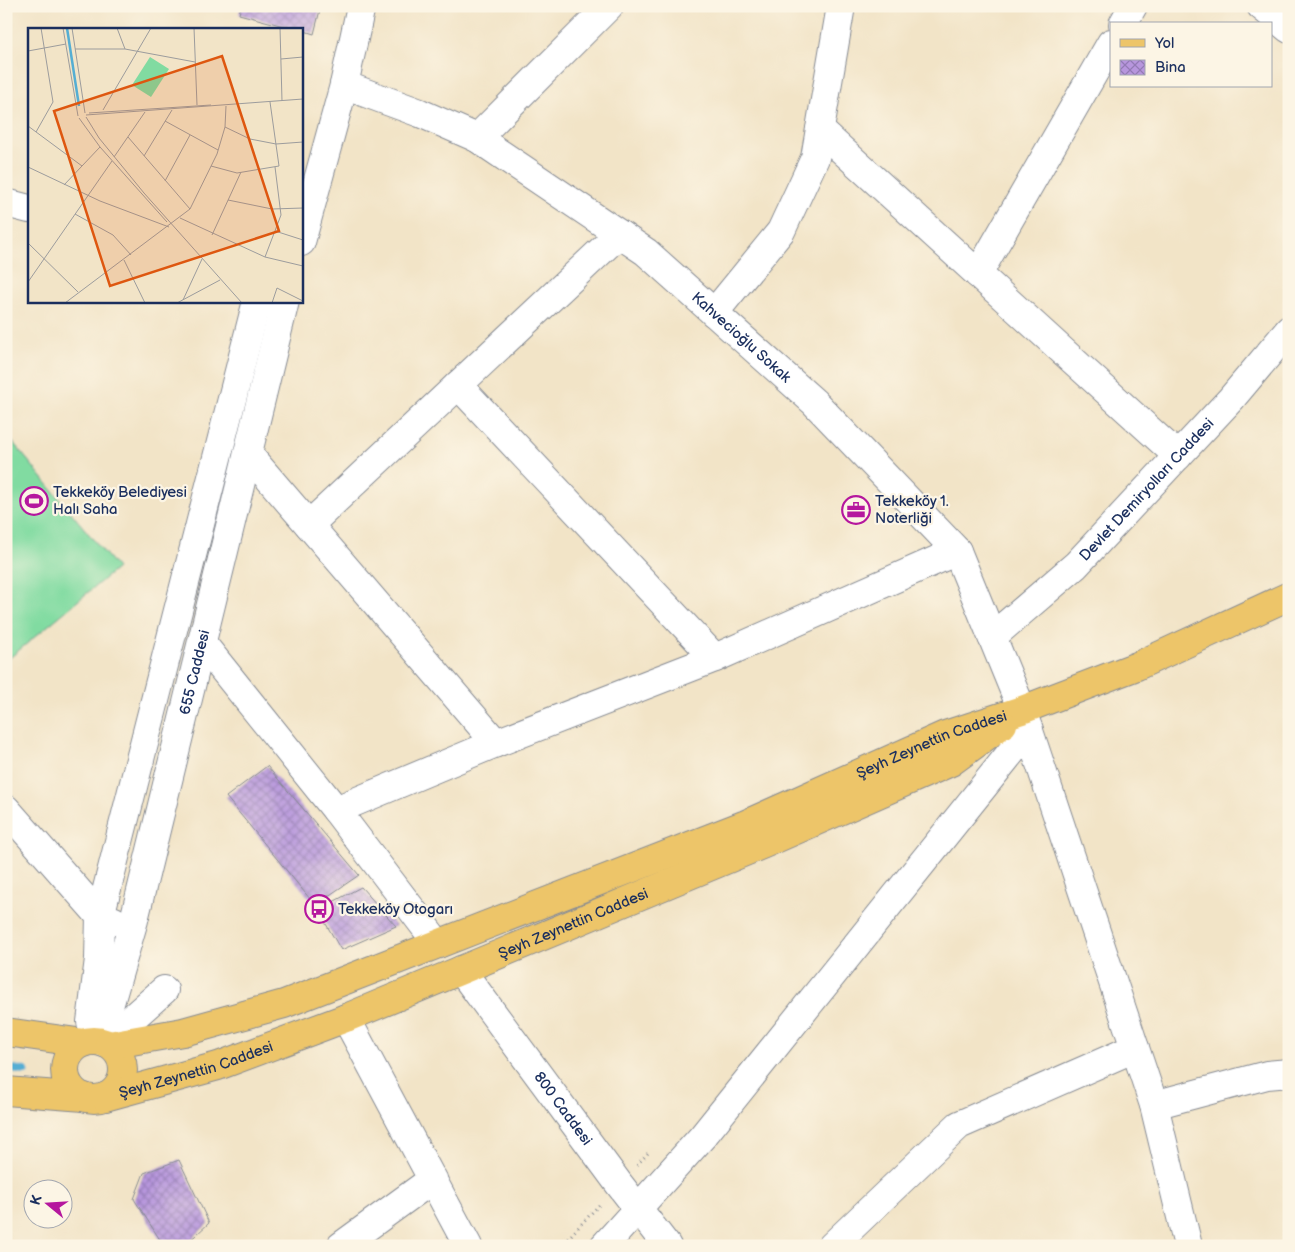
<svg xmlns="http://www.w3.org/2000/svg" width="1295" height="1252" viewBox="0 0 1295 1252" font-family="'Balsamiq Sans',sans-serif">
<defs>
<pattern id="building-cross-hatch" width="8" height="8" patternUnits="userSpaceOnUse" patternTransform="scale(1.25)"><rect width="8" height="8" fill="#b796dd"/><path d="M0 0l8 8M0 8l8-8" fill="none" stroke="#947bb6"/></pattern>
</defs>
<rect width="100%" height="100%" fill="#fcf5e5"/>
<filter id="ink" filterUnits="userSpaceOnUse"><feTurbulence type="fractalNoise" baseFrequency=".02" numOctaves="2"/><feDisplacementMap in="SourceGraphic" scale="10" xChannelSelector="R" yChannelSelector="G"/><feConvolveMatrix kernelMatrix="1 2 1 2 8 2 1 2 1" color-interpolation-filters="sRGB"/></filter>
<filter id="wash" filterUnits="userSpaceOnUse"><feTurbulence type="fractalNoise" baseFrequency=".0096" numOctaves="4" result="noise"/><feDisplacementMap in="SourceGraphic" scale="20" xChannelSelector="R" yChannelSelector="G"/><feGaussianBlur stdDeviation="1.12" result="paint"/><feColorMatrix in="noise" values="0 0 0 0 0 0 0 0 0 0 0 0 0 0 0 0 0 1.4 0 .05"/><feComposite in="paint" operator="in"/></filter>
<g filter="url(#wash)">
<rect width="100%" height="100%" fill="#f2e4c7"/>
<path fill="#81dba1" stroke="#4e8580" d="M6,434L117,568L6,661Z"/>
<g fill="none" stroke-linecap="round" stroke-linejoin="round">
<path stroke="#55aed3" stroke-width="8" d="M6,1068L25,1071"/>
</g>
<g id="blocks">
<path fill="url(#building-cross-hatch)" d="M241,6H321L314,34L301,30V29H295L239,14Z
M267,766L359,875L315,905L226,797Z
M361,887L396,926L341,950L318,910Z
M179,1160L209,1223L184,1246H164L134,1199L144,1173Z"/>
</g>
</g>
<g filter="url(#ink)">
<use href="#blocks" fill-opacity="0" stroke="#868a92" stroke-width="1"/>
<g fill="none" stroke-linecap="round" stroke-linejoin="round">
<defs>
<g id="minor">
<path d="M1261,6L1289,29"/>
<path d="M1123,24L1133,6"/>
<path id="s1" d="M344,85L420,113L477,138L646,252L814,402L957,551L1022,710L1154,1105L1188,1246"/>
<path d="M820,130L1178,456"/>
<path d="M477,138L609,6"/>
<path d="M6,203L29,209"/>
<path d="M301,242L344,85L361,6"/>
<path d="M978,274L1111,43"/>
<path d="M714,313L781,231L815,158L841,6"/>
<path d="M458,385L715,658"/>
<path d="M248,454L496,743"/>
<path d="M309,525L619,234"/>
<path id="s2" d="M992,637L1076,565L1231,399L1289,330"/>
<path d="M202,643L336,810L438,944"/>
<path d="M6,809L100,916L114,921"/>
<path d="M336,810L496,743L715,658L957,551"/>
<path id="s3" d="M461,970L619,1184L667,1246"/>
<path d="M346,1018L468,1246"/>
<path d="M91,1022L99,959L100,916L257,301"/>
<path id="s4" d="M99,1041L134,920L285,301"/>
<path d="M104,1043L164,990"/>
<path d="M1154,1105L1267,1075L1289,1073"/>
<path d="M341,1246L433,1179"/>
<path d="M604,1246L703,1136L1029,730"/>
<path d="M832,1246L959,1125L1135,1048"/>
</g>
<g id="major">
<path d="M6,1032L84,1043"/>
<circle cx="94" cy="1070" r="29"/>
<path id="s5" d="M109,1045L183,1032L284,1004L746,824L945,735L1022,710L1137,666L1289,596"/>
<path d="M6,1091L84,1097"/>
<path id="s6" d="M105,1097L218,1066L346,1018L764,844L951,762L1003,724"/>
</g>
</defs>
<use href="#minor" stroke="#868a92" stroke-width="30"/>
<use href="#major" stroke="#868a92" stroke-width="30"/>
<path stroke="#868a92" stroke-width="3" stroke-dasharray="1 4" stroke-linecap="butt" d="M637,1165L648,1153
M561,1246L600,1204"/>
<use href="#minor" stroke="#fff" stroke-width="28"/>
<use href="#major" stroke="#edc569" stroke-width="28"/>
</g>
</g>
<defs>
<symbol id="stadium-ring" viewBox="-11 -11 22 22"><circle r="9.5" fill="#fcf5e5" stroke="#b5179e" stroke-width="1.5"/><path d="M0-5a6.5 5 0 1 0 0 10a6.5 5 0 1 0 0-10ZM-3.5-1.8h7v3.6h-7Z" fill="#b5179e"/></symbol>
<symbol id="office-ring" viewBox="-11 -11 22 22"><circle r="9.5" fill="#fcf5e5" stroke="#b5179e" stroke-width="1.5"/><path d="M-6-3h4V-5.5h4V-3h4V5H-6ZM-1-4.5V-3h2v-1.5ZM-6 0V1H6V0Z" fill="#b5179e"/></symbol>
<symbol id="bus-ring" viewBox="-11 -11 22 22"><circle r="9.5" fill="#fcf5e5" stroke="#b5179e" stroke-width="1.5"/><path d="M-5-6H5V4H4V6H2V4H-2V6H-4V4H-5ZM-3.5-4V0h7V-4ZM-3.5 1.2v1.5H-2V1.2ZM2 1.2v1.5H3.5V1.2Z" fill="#b5179e"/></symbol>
</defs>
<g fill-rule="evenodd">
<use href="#stadium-ring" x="18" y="485" width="32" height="32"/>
<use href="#office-ring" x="840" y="494" width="32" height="32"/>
<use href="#bus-ring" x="303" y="893" width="32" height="32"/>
</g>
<g text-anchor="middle" stroke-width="4.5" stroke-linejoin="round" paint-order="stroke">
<g font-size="15" fill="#1b2f5e" stroke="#fcf5e5">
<text dy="5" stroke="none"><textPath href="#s1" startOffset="475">Kahvecioğlu Sokak</textPath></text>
<text dy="5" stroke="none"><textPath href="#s2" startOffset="214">Devlet Demiryolları Caddesi</textPath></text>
<text dy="5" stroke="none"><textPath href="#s4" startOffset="381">655 Caddesi</textPath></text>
<text dy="5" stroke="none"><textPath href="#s5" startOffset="878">Şeyh Zeynettin Caddesi</textPath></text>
<text dy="5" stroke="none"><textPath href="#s6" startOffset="500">Şeyh Zeynettin Caddesi</textPath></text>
<text dy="5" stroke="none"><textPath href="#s6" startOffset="95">Şeyh Zeynettin Caddesi</textPath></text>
<text dy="5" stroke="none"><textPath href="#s3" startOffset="172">800 Caddesi</textPath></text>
</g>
<g font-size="15" fill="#1b2f5e" stroke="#fcf5e5" text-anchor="start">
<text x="53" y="497">Tekkeköy Belediyesi<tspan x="53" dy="17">Halı Saha</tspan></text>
<text x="875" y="506">Tekkeköy 1.<tspan x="875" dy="17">Noterliği</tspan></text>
<text x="338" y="914">Tekkeköy Otogarı</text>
</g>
</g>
<g transform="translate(28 28)">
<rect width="275" height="275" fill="#f2e4c7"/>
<path d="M122,29L141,41L123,69L104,57Z" fill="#81dba1"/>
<path fill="none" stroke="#55aed3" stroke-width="2.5" d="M39,0L51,78"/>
<path fill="none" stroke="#9c9c9d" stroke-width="1" d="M35,0L50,88M44,0L57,85M89,0L97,21M166,0L169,77M252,0L254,73M47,21H97L167,34M0,23L38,16M253,31L275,29M75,82L123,0M61,85L183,77M58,87L275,71M58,89L71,110L116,165L214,275M51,90L72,119L139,194M137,93L190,122M0,98L54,138M197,99L222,111L248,116L275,114M8,104L25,74L13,0M100,109L162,181M116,128L144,82M86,129L117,84M183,138L209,145L251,138L242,74M0,139L72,173L141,199M137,153L162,107M36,157L72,119M200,172L244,181L275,180M47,186L85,207L103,227M152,190L237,229L275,238M247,203L275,212M184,207L213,144M0,215L50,264M237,229L253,187L247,139M96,232L117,275M0,254L84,133M155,272L174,231M37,275L162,181L189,126L197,99L198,78M149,275L192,252M244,275L249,260L275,273"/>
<path fill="#de5710" fill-opacity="0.15" stroke="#de5710" stroke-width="2.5" d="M194,28L251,203L82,258L26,83Z"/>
<rect width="275" height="275" fill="none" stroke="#1b2f5e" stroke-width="2.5"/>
</g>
<rect width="1295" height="1252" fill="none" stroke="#fcf5e5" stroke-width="25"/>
<rect x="1110" y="22" width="162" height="65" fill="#fcf5e5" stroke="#a2a6af"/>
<rect x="1120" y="39" width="25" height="8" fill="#edc569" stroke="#a2a6af"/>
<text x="1155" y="48" font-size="15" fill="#1b2f5e">Yol</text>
<rect x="1120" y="60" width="25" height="15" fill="url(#building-cross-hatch)" stroke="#a2a6af"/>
<text x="1155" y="72" font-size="15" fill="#1b2f5e">Bina</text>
<g transform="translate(48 1204) rotate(288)"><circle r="24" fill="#fcf5e5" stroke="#a2a6af"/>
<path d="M0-4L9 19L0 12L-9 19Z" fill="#b5179e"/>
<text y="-8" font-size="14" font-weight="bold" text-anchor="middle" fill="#1b2f5e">K</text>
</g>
</svg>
